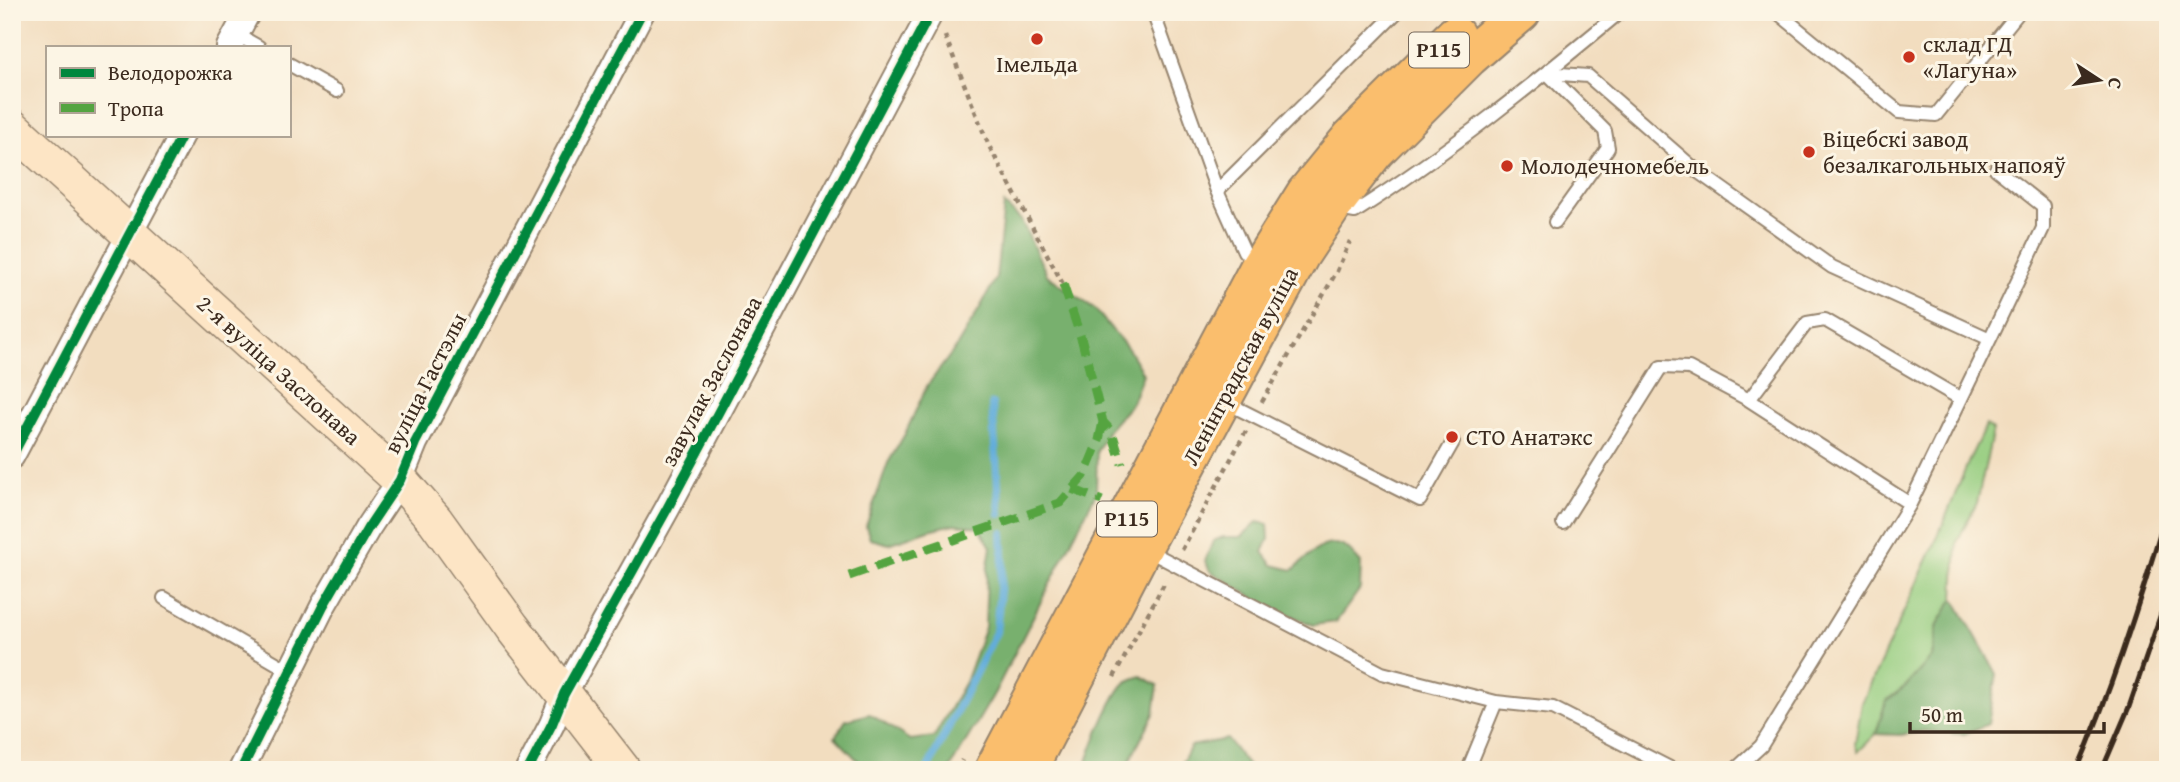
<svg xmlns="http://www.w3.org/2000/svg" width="2180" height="782" viewBox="0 0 2180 782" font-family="'Gentium Book Plus',serif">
<rect width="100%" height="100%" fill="#fcf5e5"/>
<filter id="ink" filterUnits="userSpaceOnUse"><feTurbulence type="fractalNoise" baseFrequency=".0143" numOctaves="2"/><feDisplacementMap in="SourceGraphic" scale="14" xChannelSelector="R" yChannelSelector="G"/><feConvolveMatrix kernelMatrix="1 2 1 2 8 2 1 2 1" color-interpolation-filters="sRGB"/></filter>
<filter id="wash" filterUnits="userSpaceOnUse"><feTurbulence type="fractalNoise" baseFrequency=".00686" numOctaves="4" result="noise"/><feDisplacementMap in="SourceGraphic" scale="28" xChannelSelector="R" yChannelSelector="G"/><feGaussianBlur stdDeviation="1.57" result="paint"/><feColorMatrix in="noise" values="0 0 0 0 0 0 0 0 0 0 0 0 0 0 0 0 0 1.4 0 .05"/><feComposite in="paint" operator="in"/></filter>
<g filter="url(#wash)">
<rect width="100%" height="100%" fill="#f2ddbf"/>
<path fill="#96cd80" stroke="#687c4f" stroke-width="2" d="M1986,425L1993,430L1977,503L1957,542L1954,598L1938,624L1932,657L1907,685L1886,701L1876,734L1858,752L1855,744L1862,703L1936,541L1970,458Z"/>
<path fill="#78b06e" stroke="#5a6d46" stroke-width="2" d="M1004,204L1021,220L1047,275L1095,309L1129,350L1143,374L1132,403L1108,430L1097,451L1096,493L994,694L949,770H867L835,737L846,720L870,714L910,740L934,737L965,682L985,627L987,572L991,547L979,527L955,524L929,530L889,544L870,539L866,526L888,463L905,434L927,386L957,346L981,306L996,278Z
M1257,522L1268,524L1269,539L1263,552L1273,565L1293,570C1306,558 1325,536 1345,547C1351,551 1357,559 1361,563L1360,589L1336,622L1313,625L1264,604L1210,571L1205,561L1213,541L1223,537H1241Z
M1954,598L1997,674L1988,724L1964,734L1924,731L1900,735L1876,734L1886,701L1907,685L1932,657L1938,624Z
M1141,676L1158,685L1154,714L1127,766L1125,770H1085C1089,752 1112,695 1125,683C1129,680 1136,678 1141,676Z
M1227,739L1251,770H1178L1191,746Z"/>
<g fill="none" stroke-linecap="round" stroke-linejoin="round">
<path stroke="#62adda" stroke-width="8" d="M992,404L1000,514
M927,770L996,632L1003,558L1002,533"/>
</g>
</g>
<g filter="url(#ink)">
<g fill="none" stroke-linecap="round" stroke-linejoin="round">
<defs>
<path id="service" d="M1153,12L1217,191L1244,251L1255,264
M1777,12L1899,112L1936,115L2019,12
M236,34L259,47
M289,64L337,91
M1547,73L1588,76L1697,171L1832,267L1990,339L2043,228V206L1996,169
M1547,73L1605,131L1608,148L1555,222
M1217,191L1397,12
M1338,209L1355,212C1449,152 1535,83 1620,12
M1749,400L1807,323L1825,320L1961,399
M1225,402L1420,500L1453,442
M1910,504L1990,339
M1563,523L1661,367L1689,368L1749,400L1910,504L1761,746L1735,770
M1145,549L1382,673L1496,702L1553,708L1674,770
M164,598L290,671
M1468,770L1496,702"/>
<path id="minor" d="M229,47L248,12
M12,456L182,135
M241,770L323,606L368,528L400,480L415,443L642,12
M528,770L552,724L564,694L667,509L931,12"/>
<path id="secondary" d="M12,127L400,480L435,520L512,627L623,770"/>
<path id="primary" d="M994,770L1259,268L1306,193L1351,138L1455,35
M1027,770L1142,548L1300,255L1331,208L1375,151L1469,57L1521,12"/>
</defs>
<use href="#service" stroke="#96846e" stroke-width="16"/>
<use href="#minor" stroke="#96846e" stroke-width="28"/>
<use href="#secondary" stroke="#96846e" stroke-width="38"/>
<use href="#primary" stroke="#96846e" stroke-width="42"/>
<path stroke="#96846e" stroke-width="4.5" stroke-dasharray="5 5" stroke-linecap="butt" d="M945,36L989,146L1063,284
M1262,402L1337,271L1350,241
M1182,550L1246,431
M1114,677L1166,580
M957,770L962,760"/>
<use href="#service" stroke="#fff" stroke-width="12"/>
<use href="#minor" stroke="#fff" stroke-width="24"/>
<use href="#secondary" stroke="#fde5c5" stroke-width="35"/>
<use href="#primary" stroke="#fabe6d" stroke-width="38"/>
<path stroke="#3b2a1e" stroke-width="5" d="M2077,770C2114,684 2142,596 2168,506
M2102,770L2129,707L2168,593"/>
<path stroke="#54a441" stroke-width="9" stroke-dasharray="18 9" stroke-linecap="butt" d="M1063,284L1082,341L1103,422L1112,432L1122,464
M1072,489L1102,501
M849,576L1060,503L1084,476L1099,440L1103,422"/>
<defs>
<path id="cycleway" d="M12,456L182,135
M241,770L323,606L368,528L400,480L415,443L642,12
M528,770L552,724L564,694L667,509L931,12"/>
</defs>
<use href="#cycleway" stroke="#fcf5e5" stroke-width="15"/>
<use href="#cycleway" stroke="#00873e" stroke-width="10"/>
</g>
</g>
<g fill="#c8321e" stroke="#fcf5e5" stroke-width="2.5">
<circle cx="1037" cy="39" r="7"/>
<circle cx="1909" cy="57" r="7"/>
<circle cx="1809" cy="152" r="7"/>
<circle cx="1507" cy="166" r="7"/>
<circle cx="1452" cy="437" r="7"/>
</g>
<g text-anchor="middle" stroke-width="6" stroke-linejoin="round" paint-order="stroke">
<g fill="#fcf5e5" stroke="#75675a" stroke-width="2">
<rect x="1409" y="32.5" width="60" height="35" rx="5"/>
<rect x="1097" y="501.5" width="60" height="35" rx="5"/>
</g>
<g font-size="21" font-weight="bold" fill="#3b2a1e">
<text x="1439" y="57">Р115</text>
<text x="1127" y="526">Р115</text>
</g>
<g font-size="23" fill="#3b2a1e" stroke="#fcf5e5" text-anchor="start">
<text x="1923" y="52">склад ГД<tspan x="1923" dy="26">«Лагуна»</tspan></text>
<text x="1037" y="72" text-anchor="middle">Імельда</text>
<text x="1823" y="147">Віцебскі завод<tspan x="1823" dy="26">безалкагольных напояў</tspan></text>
<text x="1521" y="174">Молодечномебель</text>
<text x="1466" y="445">СТО Анатэкс</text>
</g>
<g font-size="23" fill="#3b2a1e" stroke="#fcf5e5">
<text transform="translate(1240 366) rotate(-62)" y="8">Ленінградская вуліца</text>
<text transform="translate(279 370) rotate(42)" y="8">2-я вуліца Заслонава</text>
<text transform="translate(711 381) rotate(-62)" y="8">завулак Заслонава</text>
<text transform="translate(425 383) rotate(-63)" y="8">вуліца Гастэлы</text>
</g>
</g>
<rect width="2180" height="782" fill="none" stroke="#fcf5e5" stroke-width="42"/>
<rect x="46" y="46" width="245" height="91" fill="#fcf5e5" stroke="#afa495" stroke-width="2"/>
<rect x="60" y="68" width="35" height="10" fill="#00873e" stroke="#afa495" stroke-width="2"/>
<text x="108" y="80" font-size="21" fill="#3b2a1e">Велодорожка</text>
<rect x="60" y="103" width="35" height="10" fill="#54a441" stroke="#afa495" stroke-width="2"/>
<text x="108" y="116" font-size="21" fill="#3b2a1e">Тропа</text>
<g transform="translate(2099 80) rotate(102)" stroke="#fcf5e5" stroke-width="5" paint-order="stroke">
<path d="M0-5L12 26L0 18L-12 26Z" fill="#3b2a1e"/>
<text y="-10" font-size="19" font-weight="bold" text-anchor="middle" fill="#3b2a1e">С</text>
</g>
<path d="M1910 722v10h194v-10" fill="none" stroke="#3b2a1e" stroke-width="3.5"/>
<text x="1921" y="722" font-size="21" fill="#3b2a1e" stroke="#fcf5e5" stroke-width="5" paint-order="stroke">50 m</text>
</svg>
